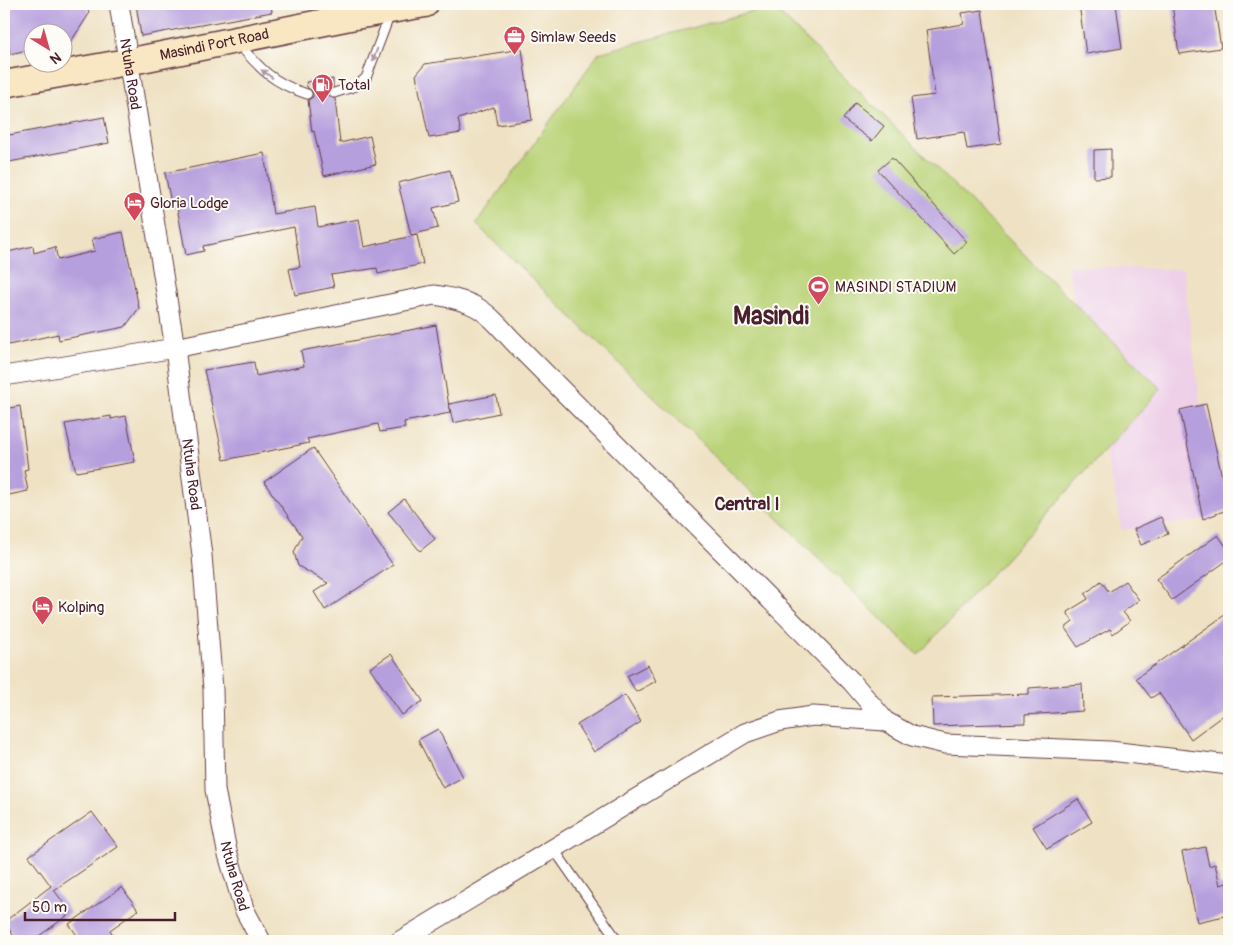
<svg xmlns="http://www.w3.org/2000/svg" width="1233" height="945" viewBox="0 0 1233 945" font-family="Pangolin,sans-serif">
<rect width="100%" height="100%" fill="#fdfcf7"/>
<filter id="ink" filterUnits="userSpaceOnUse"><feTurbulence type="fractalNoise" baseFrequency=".02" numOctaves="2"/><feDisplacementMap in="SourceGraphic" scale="10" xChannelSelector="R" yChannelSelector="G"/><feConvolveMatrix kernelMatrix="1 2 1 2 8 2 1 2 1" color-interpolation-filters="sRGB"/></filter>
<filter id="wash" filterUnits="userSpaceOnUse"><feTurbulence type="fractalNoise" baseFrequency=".0096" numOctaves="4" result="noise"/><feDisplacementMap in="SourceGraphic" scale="20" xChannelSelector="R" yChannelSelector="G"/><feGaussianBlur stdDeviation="1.12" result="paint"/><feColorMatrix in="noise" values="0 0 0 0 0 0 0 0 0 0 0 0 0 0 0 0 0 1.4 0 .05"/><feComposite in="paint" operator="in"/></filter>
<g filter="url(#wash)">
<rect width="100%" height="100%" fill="#efe2c4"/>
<path fill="#eed0e8" d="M1067,266L1183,269L1215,519L1122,530Z"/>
<path fill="#bad378" stroke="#827952" d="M772,6L1161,389L918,655L476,224L599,53Z"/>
<g id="blocks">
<path fill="#b69fdd" d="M4,4H87L89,14L72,40L62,42V32H32V49L10,54L4,22Z
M136,4H271L272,12L141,36Z
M1079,4H1116L1122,48L1086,54Z
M1172,4H1214L1221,48L1179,54Z
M982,10L1001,144L967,149L964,132L917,139L911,98L935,95L926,30L964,24L962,13Z
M522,49L532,120L497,125L494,107L458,119L461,133L429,138L416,75L425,64Z
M333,79V87L329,89L328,94L335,99L340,143L370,136L376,164L324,176L314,131L312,132L308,100L313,97V92L307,87L306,82Z
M855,103L884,126L872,141L843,119Z
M104,117L109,143L4,163V136Z
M1111,149V177L1094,178V150Z
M264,153L273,214L315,207L318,227L359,219L364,247L417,235L423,264L378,274L377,268L331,275L334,287L295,295L289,269L300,267L294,227L203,246L204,251L186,255L177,207L172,208L165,173Z
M892,158L967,242L954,254L878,170Z
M450,170L458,202L433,208L438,228L411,235L398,183Z
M123,232L139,308L125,327L59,340L58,334L4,346V253L33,246L34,253L55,247L58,260L95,251L92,239Z
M436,325L450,413L404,422L405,428L380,432L378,424L307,439L309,443L224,460L204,370L254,362L256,376L304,366L301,351Z
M496,395L499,413L453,423L449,404Z
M1206,404L1229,509L1203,519L1180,410Z
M20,406L28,469L24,470L28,491L4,496V409Z
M111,416V419L126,416L135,462L76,472L65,424Z
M313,448L393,565L325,610L314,592L328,583L298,566L294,552L302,536L264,482Z
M404,499L435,539L420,551L388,512Z
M1161,517L1168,534L1141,545L1134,529Z
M1218,535L1229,551V559L1172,600L1156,579Z
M1101,581L1109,592L1125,581L1139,600L1123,612L1130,621L1113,634L1110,629L1078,647L1065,628L1073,622L1067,612L1088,599L1085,594Z
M1229,612V711L1191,739L1159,693L1151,698L1136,678Z
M391,654L423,701L402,715L370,668Z
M648,665L656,681L636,692L627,676Z
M1082,684L1083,711L1025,715V723L933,726L932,697L1029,694V688Z
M625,695L641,722L594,752L577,725Z
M438,729L463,777L443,788L418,740Z
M1078,799L1092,822L1047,849L1033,827Z
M92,812L118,847L54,890L71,913L32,941H17L4,922L51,886L29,856Z
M1205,847L1209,866L1215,864L1220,885L1227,883L1229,915L1197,922L1182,852Z
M122,887L138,910L110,930L113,935L104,941H81L69,924Z"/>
</g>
</g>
<g filter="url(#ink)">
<use href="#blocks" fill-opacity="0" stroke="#633c42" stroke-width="1"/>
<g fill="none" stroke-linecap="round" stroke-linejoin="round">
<defs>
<path id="service" d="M237,42C260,69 273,83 307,94
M334,93L356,86L366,78L390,14
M553,848L618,941"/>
<g id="minor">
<path id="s1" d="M119,4L175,348L202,555L213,689L215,790L227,851L244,909L261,941"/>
<path d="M4,376L175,348L434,295C476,301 484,309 512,340L852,682L885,721L912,736L945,744L1110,751L1229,765"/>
<path d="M400,941L745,733L780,721L813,716L885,721"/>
</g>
<g id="secondary">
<path id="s2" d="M4,84L127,62L350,17L425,4"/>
</g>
</defs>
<use href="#service" stroke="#633c42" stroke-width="11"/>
<use href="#minor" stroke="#633c42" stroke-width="21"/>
<use href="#secondary" stroke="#633c42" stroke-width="29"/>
<use href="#service" stroke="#fff" stroke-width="9"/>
<use href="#minor" stroke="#fff" stroke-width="19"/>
<use href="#secondary" stroke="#f9e7c3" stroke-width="26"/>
</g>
<defs><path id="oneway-solid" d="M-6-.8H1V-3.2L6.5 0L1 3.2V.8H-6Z" transform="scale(1.25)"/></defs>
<g fill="#ae9aa0">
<use href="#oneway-solid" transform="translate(375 55) rotate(110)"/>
<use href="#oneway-solid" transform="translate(267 74) rotate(-144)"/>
</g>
</g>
<defs>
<symbol id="office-pin" viewBox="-11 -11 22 30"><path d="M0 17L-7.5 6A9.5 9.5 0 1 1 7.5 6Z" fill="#d1495b" stroke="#fdfcf7"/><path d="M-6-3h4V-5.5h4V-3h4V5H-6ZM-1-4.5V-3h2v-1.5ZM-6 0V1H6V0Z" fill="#fff"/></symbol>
<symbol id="fuel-pin" viewBox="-11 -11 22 30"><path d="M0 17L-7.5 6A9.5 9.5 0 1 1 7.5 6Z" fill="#d1495b" stroke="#fdfcf7"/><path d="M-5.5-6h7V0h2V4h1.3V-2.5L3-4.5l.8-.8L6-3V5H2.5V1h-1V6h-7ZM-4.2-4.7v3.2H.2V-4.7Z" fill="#fff"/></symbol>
<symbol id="hotel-pin" viewBox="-11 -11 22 30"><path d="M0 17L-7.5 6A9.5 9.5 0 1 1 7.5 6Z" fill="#d1495b" stroke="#fdfcf7"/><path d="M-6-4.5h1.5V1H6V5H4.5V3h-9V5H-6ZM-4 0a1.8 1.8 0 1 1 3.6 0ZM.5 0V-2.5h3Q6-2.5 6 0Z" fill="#fff"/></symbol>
<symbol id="stadium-pin" viewBox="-11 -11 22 30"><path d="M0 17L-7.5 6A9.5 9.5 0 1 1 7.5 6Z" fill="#d1495b" stroke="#fdfcf7"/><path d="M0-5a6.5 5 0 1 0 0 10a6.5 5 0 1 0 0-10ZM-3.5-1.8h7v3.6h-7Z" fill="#fff"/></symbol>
</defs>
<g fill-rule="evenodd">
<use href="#office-pin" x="502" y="24" width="25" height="34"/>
<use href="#fuel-pin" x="310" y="72" width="25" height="34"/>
<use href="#hotel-pin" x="122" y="190" width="25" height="34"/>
<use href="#stadium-pin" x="806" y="274" width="25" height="34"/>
<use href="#hotel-pin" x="30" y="594" width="25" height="34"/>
</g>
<g text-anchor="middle" stroke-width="4" stroke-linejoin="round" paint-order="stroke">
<g font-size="15" fill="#4a1f2b" stroke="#fdfcf7" text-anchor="start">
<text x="530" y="42">Simlaw Seeds</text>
<text x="338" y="90">Total</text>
<text x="150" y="208">Gloria Lodge</text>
<text x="835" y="292">MASINDI STADIUM</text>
<text x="58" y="612">Kolping</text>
</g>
<g font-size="15" fill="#4a1f2b" stroke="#fdfcf7">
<text dy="5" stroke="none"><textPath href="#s2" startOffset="214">Masindi Port Road</textPath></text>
<text dy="5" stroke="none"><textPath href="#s1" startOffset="71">Ntuha Road</textPath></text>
<text dy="5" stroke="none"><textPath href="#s1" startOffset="476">Ntuha Road</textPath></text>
<text dy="5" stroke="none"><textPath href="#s1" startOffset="881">Ntuha Road</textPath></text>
</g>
<g font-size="18" font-weight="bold" fill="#4a1f2b" stroke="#fdfcf7">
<text x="747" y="510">Central I</text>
</g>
<g font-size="25" font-weight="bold" fill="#4a1f2b" stroke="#fdfcf7">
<text x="771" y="324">Masindi</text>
</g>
</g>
<rect width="1233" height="945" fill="none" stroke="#fdfcf7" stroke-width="20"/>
<g transform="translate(48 48) rotate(143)"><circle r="24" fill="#fdfcf7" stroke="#b5a4a5"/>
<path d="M0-4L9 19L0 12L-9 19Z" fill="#d1495b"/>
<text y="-8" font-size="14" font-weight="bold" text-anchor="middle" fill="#4a1f2b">N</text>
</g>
<path d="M25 912v8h150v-8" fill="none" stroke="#4a1f2b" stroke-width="2.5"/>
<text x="32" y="912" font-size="15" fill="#4a1f2b" stroke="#fdfcf7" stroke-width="4" paint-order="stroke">50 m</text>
</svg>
